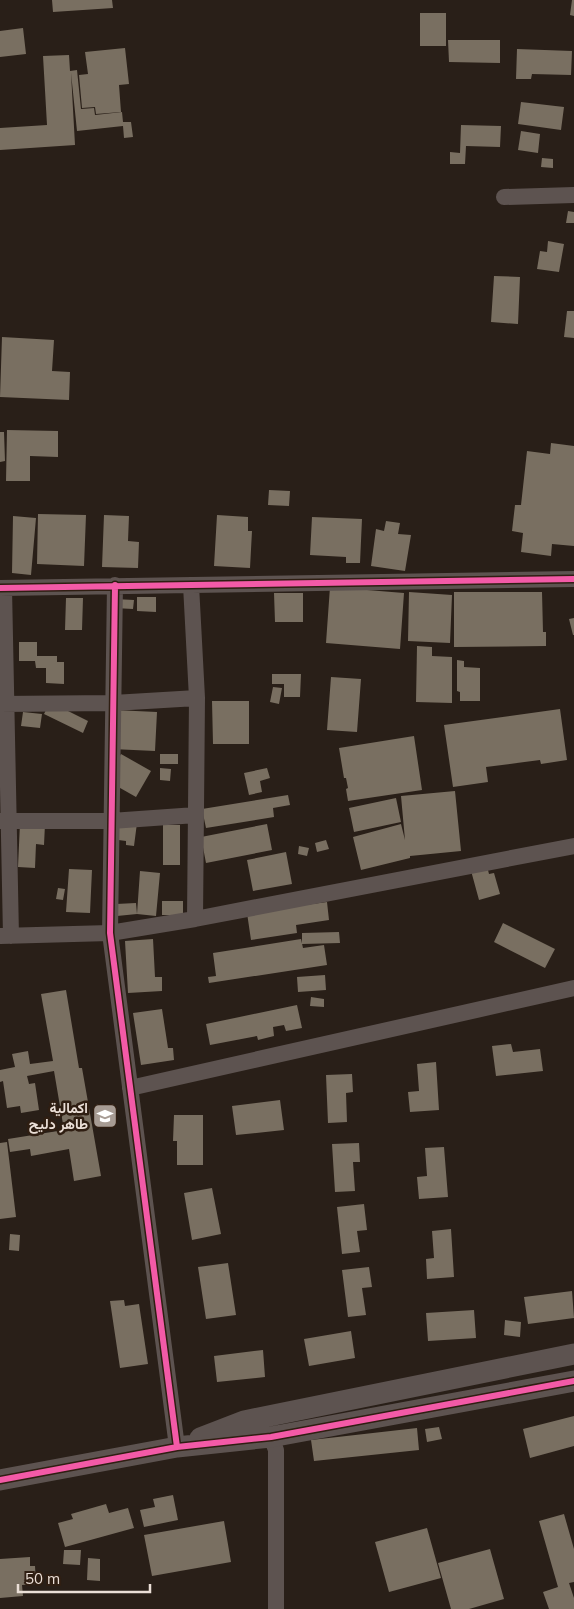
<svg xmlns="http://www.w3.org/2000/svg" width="574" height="1609" viewBox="0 0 574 1609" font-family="Mulish,Vazirmatn,sans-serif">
<rect width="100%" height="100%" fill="#291f18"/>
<path fill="#796f61" d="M52,0H112L113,8L53,12Z
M572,0H574V16L570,15Z
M420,13H446V46H420Z
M23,28L26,54L0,57V31Z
M448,40H500V63L449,62Z
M125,48L129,84L119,85L121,112L96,114L95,107L82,108L79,75L88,74L85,52Z
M517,49L572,51L571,75L532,74L531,79H516Z
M69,55L70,71L77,70L81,109L94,108L95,115L122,112L123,122H131L133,137L124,138L123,126L77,131L71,73L75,145L0,150V128L47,125L43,56Z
M521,102L564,107L561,130L518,124Z
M461,125L501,126L500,147L466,146L465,164H450V152L460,153Z
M521,131L540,134L538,153L518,150Z
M542,158L553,159V168L541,167Z
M568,211L574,212V223H566Z
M548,241L564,244L559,272L537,269L540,251L547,252Z
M494,276L520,277L518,324L491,322Z
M567,311H574V338L564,337Z
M2,337L54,340L52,371L70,372L69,400L0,397Z
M7,430L58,431V457L30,456V481H6Z
M0,432H4L5,461L0,462Z
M551,443L574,446V546L552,544L551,556L521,552L523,533L512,531L515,505H521L527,451L550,454Z
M269,490L290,491L289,506L268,505Z
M38,514L86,515L84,566L37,564Z
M104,515L129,516L128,541L139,542L138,568L102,567Z
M217,515L248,517V531H252L250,568L214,566Z
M13,516L36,518L31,575L12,573Z
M312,517L362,519L360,563H346V557L310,555Z
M386,521L400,523L398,534L411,535L405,571L371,566L376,529L384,531Z
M330,587L404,593L400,649L326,643Z
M409,592L452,595L450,643L408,641Z
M454,592H542L543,632H546V646L454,647Z
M274,593H303V622H275Z
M137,597H156V612L137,611Z
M66,598H83L82,630H65Z
M115,599L134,600L133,609L114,608Z
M574,618V635H573L569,619Z
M19,642H37V656H57V662H64V684L46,683V668H36L35,661H19Z
M417,646L432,647V656L452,657V703L416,702Z
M457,660L464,661V667L480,668V701H460V692L457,691Z
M272,674H301L300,697H284V684H272Z
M331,677L361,679L357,732L327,730Z
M273,687L282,688L279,704L270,702Z
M212,701H249V744H213Z
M50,702L88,721L83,733L44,714Z
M560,709L567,760L541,764L540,760L486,767L488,782L453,787L444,725Z
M114,710L157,712L155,751L112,749Z
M23,712L42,714L40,728L21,726Z
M414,736L422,790L348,801L346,789L348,788L346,778H344L339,748Z
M121,754L151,771L136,797L106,780Z
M160,754H178V764H160Z
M160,768L171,769L170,781L160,780Z
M267,768L270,778L260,781L262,792L249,795L244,773Z
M455,791L461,851L410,856V858L361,870L353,837L401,824L405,840L401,796Z
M288,795L290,805L273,808L274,817L206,828L202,809Z
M396,798L401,822L354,832L349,808Z
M113,821L137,823L134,846L126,845V841L111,839Z
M20,823L45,824L44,845L36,844L35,868L18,867Z
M267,824L272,850L206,863L201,837Z
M163,825H180V865H163Z
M326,840L329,849L317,852L315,843Z
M299,846L309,848L307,856L298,854Z
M286,852L292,884L253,891L247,860Z
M486,862L489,874L494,873L500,894L479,900L470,867Z
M69,869L92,870L90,913L66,912Z
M140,871L160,873L156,916L137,914L117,916L116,904L136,903L137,914Z
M58,888L65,889L63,900L56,899Z
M162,901H183V915H162Z
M327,902L329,920L296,925L297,933L251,940L247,913Z
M503,923L555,949L545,968L494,942Z
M339,932L340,943L302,944V933Z
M153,939L155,977H162V991L128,993L125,941Z
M301,939L303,948L324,945L327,965L209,983L208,977L216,976L213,953Z
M325,975L326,990L298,992L297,977Z
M66,990L79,1068H82L101,1176L74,1181L69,1149L31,1156L30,1149L10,1152L8,1139L64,1130L54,1071L27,1076L29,1084L35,1083L39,1110L21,1113L20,1106L7,1108L3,1081L0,1082V1070L15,1067L12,1054L28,1051L30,1064L53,1061L41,994Z
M311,997L324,999V1007L310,1006Z
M297,1005L302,1028L286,1031L284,1025L273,1027L274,1036L258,1040L257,1036L210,1045L206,1024Z
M162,1009L168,1048H173L174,1060L141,1065L133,1013Z
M511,1044L513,1052L540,1049L543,1071L496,1076L492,1046Z
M436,1062L439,1110L410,1112L408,1092L419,1091L417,1064Z
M352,1074L353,1092L346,1093L347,1122L328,1123L326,1075Z
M280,1100L284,1130L236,1135L232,1106Z
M174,1115H203V1165H177V1141H173Z
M7,1142L16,1217L0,1219V1143Z
M359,1143L360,1162H353L355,1191L335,1192L332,1144Z
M444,1147L448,1197L419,1199L417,1177L427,1176L425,1148Z
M212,1188L221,1234L192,1240L184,1193Z
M364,1204L367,1230L357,1231L360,1252L342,1254L337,1207Z
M451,1229L454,1277L427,1279L426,1259L434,1258L432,1231Z
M10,1234L20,1235L19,1251L9,1250Z
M228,1263L236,1315L206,1319L198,1267Z
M369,1267L372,1287L362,1288L366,1315L348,1317L342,1270Z
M572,1291L574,1318L528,1324L524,1297Z
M124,1300L125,1306L139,1304L148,1364L120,1368L110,1301Z
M474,1310L476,1338L428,1341L426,1313Z
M505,1320L521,1322L520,1337L504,1335Z
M351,1331L355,1358L309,1366L304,1339Z
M263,1350L265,1377L217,1382L214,1356Z
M574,1416V1446L530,1458L523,1429Z
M439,1427L442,1439L427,1442L425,1429Z
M417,1428L419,1450L314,1461L311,1440Z
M173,1495L178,1520L144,1527L140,1510L155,1507L153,1499Z
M106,1504L109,1513L128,1508L134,1528L65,1547L58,1523L73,1519L71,1514Z
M564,1514L574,1549V1582L569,1583L574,1598V1609H549L543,1592L558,1587L539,1521Z
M224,1521L231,1562L152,1576L144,1535Z
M427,1528L441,1578L389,1592L375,1542Z
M490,1549L504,1599L469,1609H451L438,1563Z
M64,1550H81L80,1565L63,1564Z
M30,1557V1566H35L36,1584L22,1585L23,1596L0,1598V1559Z
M88,1558L100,1559V1581L87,1580Z"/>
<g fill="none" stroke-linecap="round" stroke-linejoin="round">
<path stroke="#5d5350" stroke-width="16" d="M504,197L574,195
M115,585L110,933L177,1447
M0,588L574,579
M4,588L11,936
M0,704L113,703L197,698
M0,821H111L196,815
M195,919L574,846
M0,936L110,933L195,919L197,698L191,585
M130,1088L574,988
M271,1437L276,1450V1609"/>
<path stroke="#5d5350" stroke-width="21" d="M200,1438L244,1421L574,1354
M0,1480L177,1447L271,1437L574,1381"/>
<defs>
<path id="cycleway" d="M115,585L110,933L177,1447
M0,588L574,579
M0,1480L177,1447L271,1437L574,1381"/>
</defs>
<use href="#cycleway" stroke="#2f1e12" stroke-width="9"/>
<use href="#cycleway" stroke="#f35aa7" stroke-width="6"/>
</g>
<defs>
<symbol id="school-square" viewBox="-11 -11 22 22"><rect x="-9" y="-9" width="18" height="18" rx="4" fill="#a79c94" stroke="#2f1e12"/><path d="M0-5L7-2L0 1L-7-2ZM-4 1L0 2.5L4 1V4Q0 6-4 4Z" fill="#fff"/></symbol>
</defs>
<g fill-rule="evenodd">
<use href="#school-square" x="91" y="1102" width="28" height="28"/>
</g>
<g text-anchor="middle" stroke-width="5" stroke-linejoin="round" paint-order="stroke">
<g font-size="14" font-weight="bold" fill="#ebdfd7" stroke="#2f1e12" text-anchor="end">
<text x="88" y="1113">اكمالية<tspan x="88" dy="16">طاهر دليح</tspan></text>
</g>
</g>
<path d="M18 1584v8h132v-8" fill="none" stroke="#ebdfd7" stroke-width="2.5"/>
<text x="25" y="1584" font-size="15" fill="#ebdfd7" stroke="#2f1e12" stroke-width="4" paint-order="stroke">50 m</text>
</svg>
